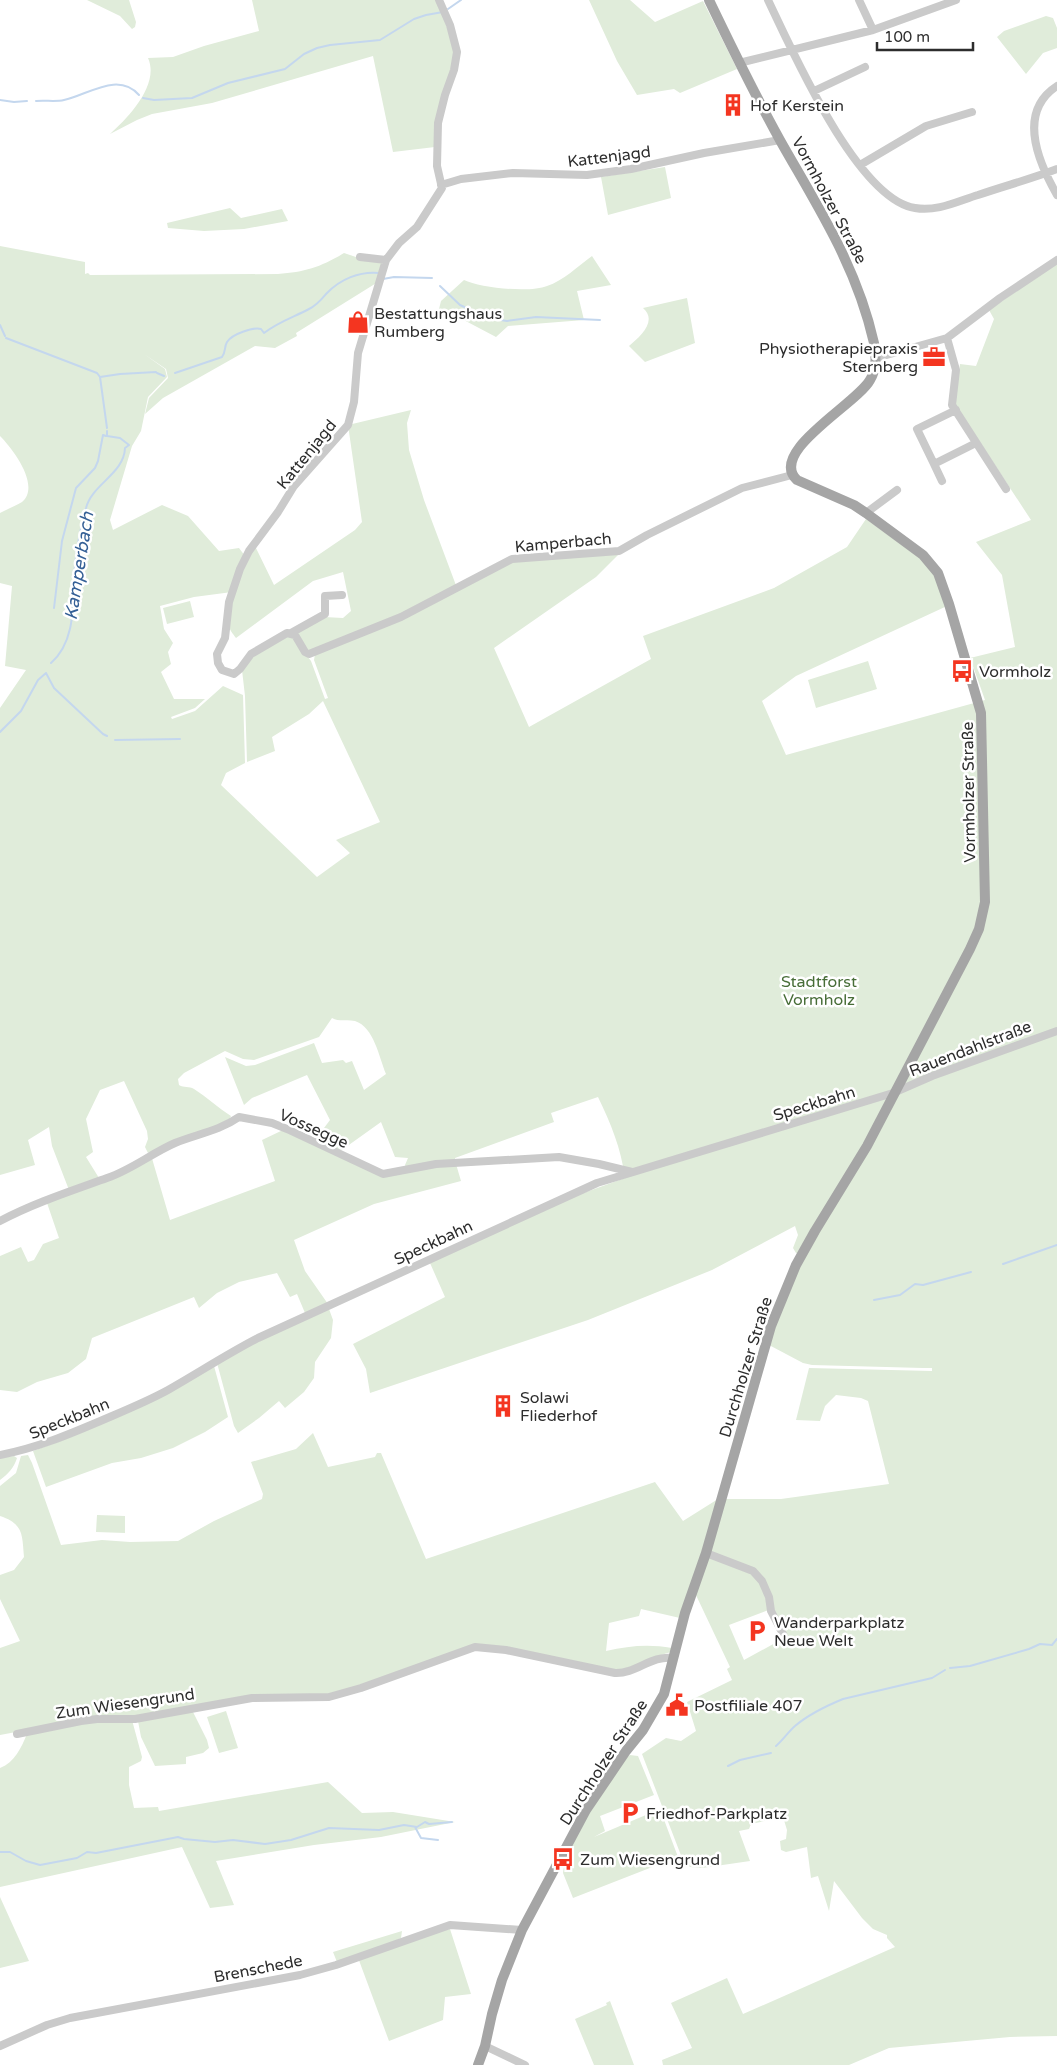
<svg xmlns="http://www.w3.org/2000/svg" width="1057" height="2065" viewBox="0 0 1057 2065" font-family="'Varela Round',sans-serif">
<rect width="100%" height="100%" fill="#fff"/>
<path fill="#e0ecda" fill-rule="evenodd" d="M87,0H129L136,22L135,27L132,29L120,16Z
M252,0H438L455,52L435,147L393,152L373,56L212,103L152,114L137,120L110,134C128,118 160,85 148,58L173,57L204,46L259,31Z
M589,0H630L655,22L703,1L737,69L680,93L674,89L637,95L617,61Z
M1046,16L1053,18L1057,28V48L1043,53L1026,74L997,37L1004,31Z
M665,167L671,198L608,215L601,177Z
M230,208L241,218L282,209L288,221L244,229L204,231L168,228L167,223Z
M0,246L85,262V274L88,273L90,275L278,274C305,272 321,267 344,253L362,259L383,261L378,282L296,333L297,336L275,348L255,346L163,398L145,414L149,398L168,378L166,369L144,354L165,369L167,377L148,397L141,431L132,446L110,520L113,530L162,505L188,516L219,551L239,548L245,556L232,592L194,597L160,606L164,629L173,643L168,652L171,664L161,672L174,699H205L195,708L171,717L172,719L195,711L223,686L243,695L245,763L226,773L221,785L317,877L350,853L336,840L380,822L323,701L309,714L272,737L275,751L247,762L245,696L242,670L249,658L283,637L292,636L311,661L325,699L328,698L314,660L315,654L308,651L295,633L324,617L343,618L351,611L343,572L313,581L236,638C233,634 229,629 228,624C224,604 244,563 255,546L274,585L355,530L362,522L348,425L411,410L407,423L409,450L424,500L457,588L513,560L620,553L596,577L494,648L529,727L651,659L643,636L774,588L847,547L866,519L928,564L938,582L947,606L796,676L762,701L786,755L985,700L970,658L1015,647L1002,575L976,542L1031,520L955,404L960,364L976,366L994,319L989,310L1057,263V2036L1010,2037L889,2048L849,2065H663L662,2060L692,2048L671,2003L727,1978L743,2014L895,1947L887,1938V1935L873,1929L862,1918L834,1881L829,1911L818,1876L811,1878L807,1847L786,1852L781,1850L780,1841L786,1839L787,1830L783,1817L751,1824L749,1829L739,1831L750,1861L702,1868L690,1867L682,1858L642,1754L666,1738L681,1741L696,1731L687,1702L732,1680L727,1669L730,1667L695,1593L680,1618L641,1609L639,1616L609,1623L606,1651C629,1646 648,1644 672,1648L671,1652L654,1657L621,1672L490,1646L337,1694L293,1695L275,1694L245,1697L134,1717L80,1720L0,1735V1648L20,1641L0,1599V1575L14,1570L24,1557C22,1535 24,1524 0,1516V1486L16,1473L21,1456L28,1455L32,1463L61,1545L102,1540L130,1542L178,1541L214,1521L262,1499L263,1494L251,1462L296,1449L313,1433L328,1467L375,1457L377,1453H381L426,1559L655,1482L683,1521L718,1499H781L889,1484L868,1401L861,1398L836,1395L825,1406L820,1421L796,1420L809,1368L932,1371V1368H923L812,1365L803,1363L769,1345L775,1324L804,1256L796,1253L793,1248L798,1235L795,1226L712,1270L588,1320L370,1393L366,1369L353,1344L445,1297L430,1263L564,1200L625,1178C621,1148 611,1124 598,1097L551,1113L554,1122L455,1158V1161L406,1169L405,1165L408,1158L395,1157L381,1122L339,1152L315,1140L330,1120L307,1075L252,1098L244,1105L225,1057L246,1066L255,1065L314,1043L322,1063L343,1060L346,1063L352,1061L364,1090L386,1074C379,1057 374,1027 355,1021C347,1019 339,1022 332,1018L319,1037L254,1060L243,1059L225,1051L184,1073L178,1079L179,1085C184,1088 189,1086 194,1089C207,1097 218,1108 231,1116L228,1122L148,1153L145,1147L148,1139L147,1131L124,1081L100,1090L86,1119L93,1152L86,1157L99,1178L69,1190L52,1146L49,1127L28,1140L35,1165L0,1175V708L26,670L5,666L12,586L0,583V513C7,509 16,506 22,502C41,486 13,449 0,436ZM771,1609L786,1637L744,1660L729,1625Z
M592,256L611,285L577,291L584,320L508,326L496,337L460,318L439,309L441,301L464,280C480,288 530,293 547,286C563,281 578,266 592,256Z
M687,298L695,343L645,362L629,346C640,337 658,321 643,308Z
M190,601L194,617L167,624L163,608Z
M868,661L877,689L816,708L808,680Z
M283,1130L380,1175L456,1164L461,1181L374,1204L294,1240L305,1271L328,1304L305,1313L297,1294L290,1297L277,1273L239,1282L217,1293L199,1308L194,1297L92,1338L86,1359L68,1373L37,1382L17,1392L0,1390V1256L21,1247L28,1262L34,1260L43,1244L59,1238L47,1203L151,1155L170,1220L275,1181L262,1140Z
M329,1309L333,1320L331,1338L315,1362L314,1378L304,1392L285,1408L279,1401L259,1418L238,1433L234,1426L217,1363L241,1349Z
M214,1366L228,1417L205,1432L173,1448L141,1458L112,1463L46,1487L33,1451L63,1440Z
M14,1456L17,1458C14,1468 8,1474 0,1480V1458Z
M97,1515L125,1516V1533L96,1532Z
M192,1710L207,1740L209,1748L203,1753L186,1757V1764L155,1766L141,1737L138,1721Z
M226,1711L238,1748L219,1753L207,1717Z
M98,1720H132L142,1757L141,1761L129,1767V1785L134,1808L158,1807L159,1811L328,1782L362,1813L393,1812L455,1822L381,1837L314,1845L216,1861L234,1905L210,1908L182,1847L0,1887V1768C15,1762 21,1748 27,1734Z
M630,1755L638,1756L654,1795L600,1816L605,1831L594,1837L660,1809L678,1857L573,1898L563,1873L564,1865L561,1862L589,1813L627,1757Z
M0,1897L29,1961L0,1968Z
M450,1929L471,1994L445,1997L443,2020L389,2041L357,1955L337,1962L333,1952L402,1931L401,1938L389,1944Z
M610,2001L634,2065H594L575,2019L607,2005L606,2003Z"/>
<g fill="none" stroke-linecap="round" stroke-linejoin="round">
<path stroke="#c4d7ee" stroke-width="2" d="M448,9L461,0
M143,98L154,100L192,98L228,83L285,69L304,54L317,48L330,45L380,40L414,19L426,15L443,12
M0,100L14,102L27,101
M36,101C45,100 56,102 64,100C88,95 118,71 139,95
M383,279L394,277L432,278
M440,286L460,305L488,318L507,321L536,317L600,320
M0,325L5,336
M6,338L97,373L100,377L107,428
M157,373L164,376
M175,373L222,357C226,352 224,347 227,342C232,334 253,327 261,329L264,333C278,322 294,317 309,309C317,305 321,300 326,294C340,279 360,271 379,273
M100,377L120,374L156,372
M54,608L62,541L76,488L95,468L98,461L103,435L106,436
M51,663C78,639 72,598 75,565C77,546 81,526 86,508C92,484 124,474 125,448L129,445L120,438L107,436V431
M0,732L21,711L38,680L46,673L54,688L103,734L107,736
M115,740L180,739
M1003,1264L1057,1245
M874,1300L900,1295L915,1284L923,1285L971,1272
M950,1668L970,1666L1029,1649L1040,1644L1052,1645L1057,1639
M776,1746C783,1740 789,1731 795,1726C809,1714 826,1706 843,1699L932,1678L945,1670
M728,1766L740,1760L771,1753
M415,1827L421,1838L438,1840
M0,1852H10L26,1861L40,1865L77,1858L87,1852L96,1853L178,1837L184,1839L215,1842L233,1840L265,1844L291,1840L329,1828L379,1830L404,1825L417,1827L425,1822L429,1824L452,1822"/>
<path stroke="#cacaca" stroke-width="8" d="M439,0L450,25L457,52L454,70L445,95L438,123L437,166L442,188L417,227L399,243L386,260L358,353L354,402L348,425L294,486L278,512L249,551L240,569L229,602L225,638L217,654L218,663L222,670L234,674L240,669L251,654L287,633L295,635L305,652L309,654L401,617L512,559L619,551L647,535L742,488L792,475
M768,0C792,50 857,199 915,208C937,212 958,201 978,195C1004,186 1031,179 1057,169
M859,0L873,30
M739,63L873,30L956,0
M1057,86C1017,112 1038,162 1057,195
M814,91L865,67
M860,165L926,126L972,112
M441,185L461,179L513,173L587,175L631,169L704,153L780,140
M360,257L386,260
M947,338L956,370L952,405L1006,489
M876,358L947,338L1000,298L1057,260
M956,410L917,429L934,464L976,443
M934,464L942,481
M866,513L897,490
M291,633L325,614V596L342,595
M0,1221C34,1203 71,1191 107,1178C131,1170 152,1153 175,1143C197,1134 219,1131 239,1117L272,1123L287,1129L383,1174L436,1164L559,1157L599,1164L632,1172
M0,1455C37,1448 70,1434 105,1419C126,1410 148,1401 168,1390C198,1373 227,1354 258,1338L597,1183L893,1093L932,1076L1057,1031
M706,1553L753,1571L762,1581L769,1597L771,1611L784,1636
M17,1734L81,1721L97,1719H135L252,1698L329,1697L361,1688L475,1647L506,1650L615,1673C636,1674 651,1655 673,1658
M0,2046L47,2025L70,2018L300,1975L336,1965L450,1925L522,1930
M485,2046L525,2065"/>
<path stroke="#a5a5a5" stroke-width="10" d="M478,2065L485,2046L492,2014L502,1980L522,1930L586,1810L626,1751L643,1730L664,1694L685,1613L706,1553L771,1326L796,1265L815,1231L867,1146L970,949L979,929L985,902L981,713L949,604L938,573L923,555L866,513L854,505L797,480C767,452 857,404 870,380C877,369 876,356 874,343C857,267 819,209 781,142C755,95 732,48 709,0"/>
</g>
<defs>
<symbol id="building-bare" viewBox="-9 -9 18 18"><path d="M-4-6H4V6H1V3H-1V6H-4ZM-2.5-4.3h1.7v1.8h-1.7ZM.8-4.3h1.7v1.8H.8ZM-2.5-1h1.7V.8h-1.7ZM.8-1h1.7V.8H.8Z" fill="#f43520" stroke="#fff" stroke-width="2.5" paint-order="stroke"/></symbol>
<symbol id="shop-bare" viewBox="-9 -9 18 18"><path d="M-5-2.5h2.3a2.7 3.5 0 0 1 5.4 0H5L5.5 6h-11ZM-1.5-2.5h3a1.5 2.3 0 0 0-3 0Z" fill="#f43520" stroke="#fff" stroke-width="2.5" paint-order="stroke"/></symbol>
<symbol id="office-bare" viewBox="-9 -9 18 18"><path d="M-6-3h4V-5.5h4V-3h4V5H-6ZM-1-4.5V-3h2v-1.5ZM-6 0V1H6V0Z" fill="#f43520" stroke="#fff" stroke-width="2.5" paint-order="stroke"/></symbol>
<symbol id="bus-bare" viewBox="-9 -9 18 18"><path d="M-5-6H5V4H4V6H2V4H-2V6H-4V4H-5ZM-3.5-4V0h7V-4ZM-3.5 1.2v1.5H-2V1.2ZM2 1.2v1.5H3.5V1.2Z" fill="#f43520" stroke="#fff" stroke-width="2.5" paint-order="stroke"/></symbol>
<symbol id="parking-bare" viewBox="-9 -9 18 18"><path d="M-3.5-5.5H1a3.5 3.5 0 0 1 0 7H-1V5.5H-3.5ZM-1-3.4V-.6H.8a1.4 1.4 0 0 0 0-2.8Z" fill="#f43520" stroke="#fff" stroke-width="2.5" paint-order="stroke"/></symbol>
<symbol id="civic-bare" viewBox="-9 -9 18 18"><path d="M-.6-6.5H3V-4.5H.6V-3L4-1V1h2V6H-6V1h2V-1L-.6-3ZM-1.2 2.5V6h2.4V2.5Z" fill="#f43520" stroke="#fff" stroke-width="2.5" paint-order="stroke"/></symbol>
</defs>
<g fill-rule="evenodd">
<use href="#building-bare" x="717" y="89" width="32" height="32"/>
<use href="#shop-bare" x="342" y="306" width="32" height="32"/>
<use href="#office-bare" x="918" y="341" width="32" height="32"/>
<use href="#bus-bare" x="946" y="655" width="32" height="32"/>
<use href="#building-bare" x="487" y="1390" width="32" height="32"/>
<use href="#parking-bare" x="741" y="1615" width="32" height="32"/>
<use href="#civic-bare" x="661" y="1689" width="32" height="32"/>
<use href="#parking-bare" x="614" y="1797" width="32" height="32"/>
<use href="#bus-bare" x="547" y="1843" width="32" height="32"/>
</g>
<g text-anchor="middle" stroke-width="5" stroke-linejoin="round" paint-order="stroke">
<g font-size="16" fill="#2d2d2d" stroke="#fff" text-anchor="start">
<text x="750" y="111">Hof Kerstein</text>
<text x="374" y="319">Bestattungshaus<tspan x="374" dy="18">Rumberg</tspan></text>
<text x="918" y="354" text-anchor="end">Physiotherapiepraxis<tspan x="918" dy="18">Sternberg</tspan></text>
<text x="979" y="677">Vormholz</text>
<text x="520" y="1403">Solawi<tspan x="520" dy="18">Fliederhof</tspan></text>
<text x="774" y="1628">Wanderparkplatz<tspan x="774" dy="18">Neue Welt</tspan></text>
<text x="694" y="1711">Postfiliale 407</text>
<text x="646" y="1819">Friedhof-Parkplatz</text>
<text x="580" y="1865">Zum Wiesengrund</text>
</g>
<g font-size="16" fill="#2d2d2d" stroke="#fff">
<text transform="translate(609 156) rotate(-7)" y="6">Kattenjagd</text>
<text transform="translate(830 200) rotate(62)" y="6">Vormholzer Straße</text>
<text transform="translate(306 454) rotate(-51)" y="6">Kattenjagd</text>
<text transform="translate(563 542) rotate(-5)" y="6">Kamperbach</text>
<text transform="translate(968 792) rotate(-91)" y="6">Vormholzer Straße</text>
<text transform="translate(970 1048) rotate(-21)" y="6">Rauendahlstraße</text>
<text transform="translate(814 1103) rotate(-17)" y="6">Speckbahn</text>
<text transform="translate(314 1128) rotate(24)" y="6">Vossegge</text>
<text transform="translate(433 1242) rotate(-25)" y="6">Speckbahn</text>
<text transform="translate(745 1367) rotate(-73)" y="6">Durchholzer Straße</text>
<text transform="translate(69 1418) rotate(-22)" y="6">Speckbahn</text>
<text transform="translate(125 1703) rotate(-8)" y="6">Zum Wiesengrund</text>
<text transform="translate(603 1762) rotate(-57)" y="6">Durchholzer Straße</text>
<text transform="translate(258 1968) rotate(-11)" y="6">Brenschede</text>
</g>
<g font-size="16" fill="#476d37" stroke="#fff">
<text x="819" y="987">Stadtforst<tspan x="819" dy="18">Vormholz</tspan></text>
</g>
<g font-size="18" font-style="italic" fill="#356096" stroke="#fff">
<text transform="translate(79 566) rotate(-81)" y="6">Kamperbach</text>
</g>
</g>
<path d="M877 42v8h96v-8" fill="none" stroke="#2d2d2d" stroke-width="2.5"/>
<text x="884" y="42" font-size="15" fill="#2d2d2d" stroke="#ffffff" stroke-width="4" paint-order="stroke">100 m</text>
</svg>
